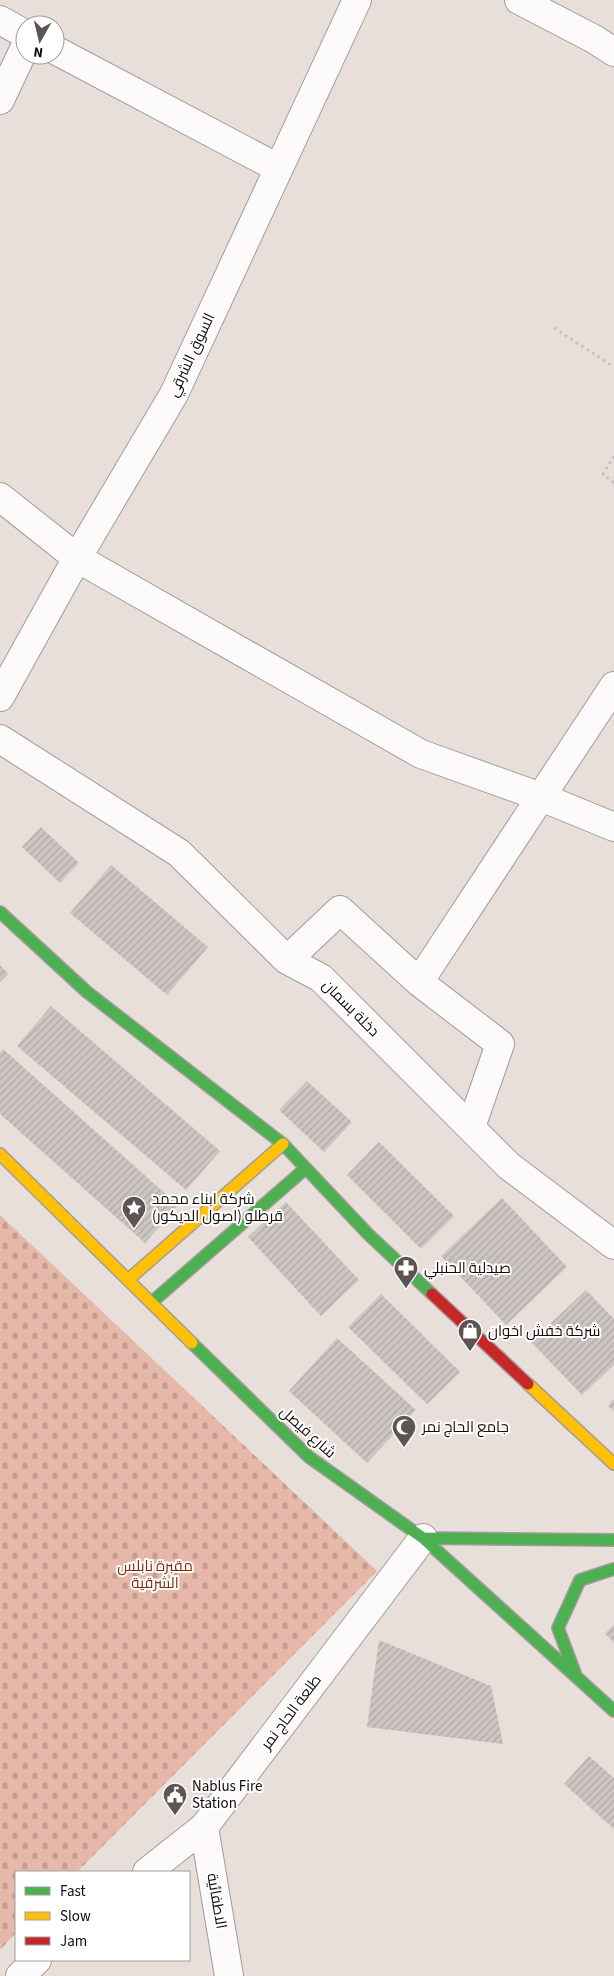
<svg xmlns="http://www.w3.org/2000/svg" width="614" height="1976" viewBox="0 0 614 1976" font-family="'Source Sans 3',Cairo,sans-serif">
<defs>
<pattern id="cemetery-stones" width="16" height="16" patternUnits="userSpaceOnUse" patternTransform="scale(1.25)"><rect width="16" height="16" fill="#e6b8aa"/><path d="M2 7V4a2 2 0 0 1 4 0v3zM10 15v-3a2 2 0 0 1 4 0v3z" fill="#c49d91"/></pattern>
<pattern id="building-hatch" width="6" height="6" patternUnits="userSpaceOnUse" patternTransform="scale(1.25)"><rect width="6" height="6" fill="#ccc5c2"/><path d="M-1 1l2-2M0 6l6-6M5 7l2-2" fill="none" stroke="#aea8a5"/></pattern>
</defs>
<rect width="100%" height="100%" fill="#e8dfdb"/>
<path fill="url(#cemetery-stones)" d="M0,1215L377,1571L77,1872H16V1933L0,1950Z"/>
<path fill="url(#building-hatch)" d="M41,827L79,863L60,883L22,847Z
M111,865L208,947L167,995L70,913Z
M0,965L8,974L0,982Z
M51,1006L220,1151L186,1190L17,1046Z
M3,1049L178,1205L145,1243L0,1114V1053Z
M307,1081L352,1122L324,1152L279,1110Z
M379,1142L454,1216L421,1249L347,1175Z
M502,1198L567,1267L506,1325L441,1256Z
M286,1202L359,1280L321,1316L248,1237Z
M586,1290L614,1319V1365L582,1395L531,1342Z
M381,1294L460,1372L427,1404L348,1327Z
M337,1338L416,1410L367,1463L289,1391Z
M614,1399V1411L608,1406Z
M614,1625V1643L605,1633Z
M379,1640L491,1686L503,1744L367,1727Z
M589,1756L614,1778V1829L564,1784Z"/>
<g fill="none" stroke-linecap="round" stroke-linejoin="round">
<defs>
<path id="street" d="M519,0L594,39L614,52
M0,20L25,34
M55,50L278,168
M0,100L25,47
M0,497L77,558L421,754L541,797L614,827
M0,697L77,558L174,394L357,0
M0,739L179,853L287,960L321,978L509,1166L614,1245
M287,960L340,910L419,982
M471,1127L500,1044L419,982L614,686
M204,1827L229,1976
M147,1872L204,1827L423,1538
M20,1976L37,1960"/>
<path id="fast" d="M0,912L87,992L283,1144L368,1234L432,1294
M152,1302L306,1168
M192,1343L309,1457L423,1538L614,1711
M423,1538L614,1540
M575,1673L558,1628L580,1580L614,1569"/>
<path id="slow" d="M0,1154L192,1343
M129,1279L283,1144
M528,1384L614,1464"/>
<path id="jam" d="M432,1294L528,1384"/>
</defs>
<use href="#street" stroke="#a39c9a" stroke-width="30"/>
<use href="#fast" stroke="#a39c9a" stroke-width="14"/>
<use href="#slow" stroke="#a39c9a" stroke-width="14"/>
<use href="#jam" stroke="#a39c9a" stroke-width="14"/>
<path stroke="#c5c1c0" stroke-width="3" stroke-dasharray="2.5 4" stroke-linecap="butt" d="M554,328L614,367
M614,456L603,474L614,483"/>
<use href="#street" stroke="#fcfafa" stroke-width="28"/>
<use href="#fast" stroke="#4caf50" stroke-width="11"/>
<use href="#slow" stroke="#ffc107" stroke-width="11"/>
<use href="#jam" stroke="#c62828" stroke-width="11"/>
</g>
<defs>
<symbol id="sight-pin" viewBox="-11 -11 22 30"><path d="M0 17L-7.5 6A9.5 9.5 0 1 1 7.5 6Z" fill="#5c5553" stroke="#fff"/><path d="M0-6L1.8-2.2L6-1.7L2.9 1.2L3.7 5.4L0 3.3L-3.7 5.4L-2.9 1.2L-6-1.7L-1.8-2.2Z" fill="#fff"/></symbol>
<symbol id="pharmacy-pin" viewBox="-11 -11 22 30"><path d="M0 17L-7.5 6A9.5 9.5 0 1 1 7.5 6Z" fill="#5c5553" stroke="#fff"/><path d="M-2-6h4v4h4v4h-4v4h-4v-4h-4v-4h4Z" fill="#fff"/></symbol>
<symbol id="shop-pin" viewBox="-11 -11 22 30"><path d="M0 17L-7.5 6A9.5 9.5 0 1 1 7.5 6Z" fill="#5c5553" stroke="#fff"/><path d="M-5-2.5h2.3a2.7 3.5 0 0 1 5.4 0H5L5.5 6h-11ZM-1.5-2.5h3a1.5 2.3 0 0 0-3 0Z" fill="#fff"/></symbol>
<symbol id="mosque-pin" viewBox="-11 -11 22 30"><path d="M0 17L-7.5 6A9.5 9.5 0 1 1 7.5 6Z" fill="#5c5553" stroke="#fff"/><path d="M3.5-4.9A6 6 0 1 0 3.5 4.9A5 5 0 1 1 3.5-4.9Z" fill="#fff"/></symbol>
<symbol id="civic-pin" viewBox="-11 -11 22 30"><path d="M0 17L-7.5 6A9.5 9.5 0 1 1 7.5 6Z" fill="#5c5553" stroke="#fff"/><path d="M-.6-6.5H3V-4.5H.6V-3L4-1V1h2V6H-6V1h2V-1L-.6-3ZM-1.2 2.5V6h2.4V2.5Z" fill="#fff"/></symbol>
</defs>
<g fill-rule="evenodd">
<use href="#sight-pin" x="120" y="1194" width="28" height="38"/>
<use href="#pharmacy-pin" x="392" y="1254" width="28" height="38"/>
<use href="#shop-pin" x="456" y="1317" width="28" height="38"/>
<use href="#mosque-pin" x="390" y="1413" width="28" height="38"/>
<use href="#civic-pin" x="161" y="1781" width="28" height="38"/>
</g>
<g text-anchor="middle" stroke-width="4" stroke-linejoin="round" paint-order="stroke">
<g font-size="15" fill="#110b0a" stroke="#fff">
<text transform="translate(191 355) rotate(-65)" y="5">السوق الشرقي</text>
<text transform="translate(351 1008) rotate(45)" y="5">دخلة بسمان</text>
<text transform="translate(308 1432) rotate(42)" y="5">شارع فيصل</text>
<text transform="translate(291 1712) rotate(-53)" y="5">طلعة الحاج نمر</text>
<text transform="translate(217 1901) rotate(80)" y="5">الاطفائية</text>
</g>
<g font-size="15" fill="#110b0a" stroke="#fff" text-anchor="start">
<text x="152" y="1204">شركة ابناء محمد<tspan x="152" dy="17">قرطلو (اصول الديكور)</tspan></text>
<text x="424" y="1273">صيدلية الحنبلي</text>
<text x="488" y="1336">شركة خفش اخوان</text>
<text x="422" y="1432">جامع الحاج نمر</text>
<text x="192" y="1791">Nablus Fire<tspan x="192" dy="17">Station</tspan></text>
</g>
<g font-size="15" fill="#832b0b" stroke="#fff">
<text x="155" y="1571">مقبرة نابلس<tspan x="155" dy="17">الشرقية</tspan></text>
</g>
</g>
<rect x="15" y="1871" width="175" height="90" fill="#ffffff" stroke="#a09d9d"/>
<rect x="25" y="1887" width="25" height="8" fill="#4caf50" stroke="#a09d9d"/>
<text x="60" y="1896" font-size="15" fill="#110b0a">Fast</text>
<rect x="25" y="1912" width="25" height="8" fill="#ffc107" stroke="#a09d9d"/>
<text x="60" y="1921" font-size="15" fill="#110b0a">Slow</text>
<rect x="25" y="1937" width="25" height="8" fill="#c62828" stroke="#a09d9d"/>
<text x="60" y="1946" font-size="15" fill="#110b0a">Jam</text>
<g transform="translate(40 40) rotate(188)"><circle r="24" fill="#ffffff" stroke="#a09d9d"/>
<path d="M0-4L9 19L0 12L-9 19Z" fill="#5c5553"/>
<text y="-8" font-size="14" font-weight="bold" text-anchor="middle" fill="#110b0a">N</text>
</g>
</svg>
